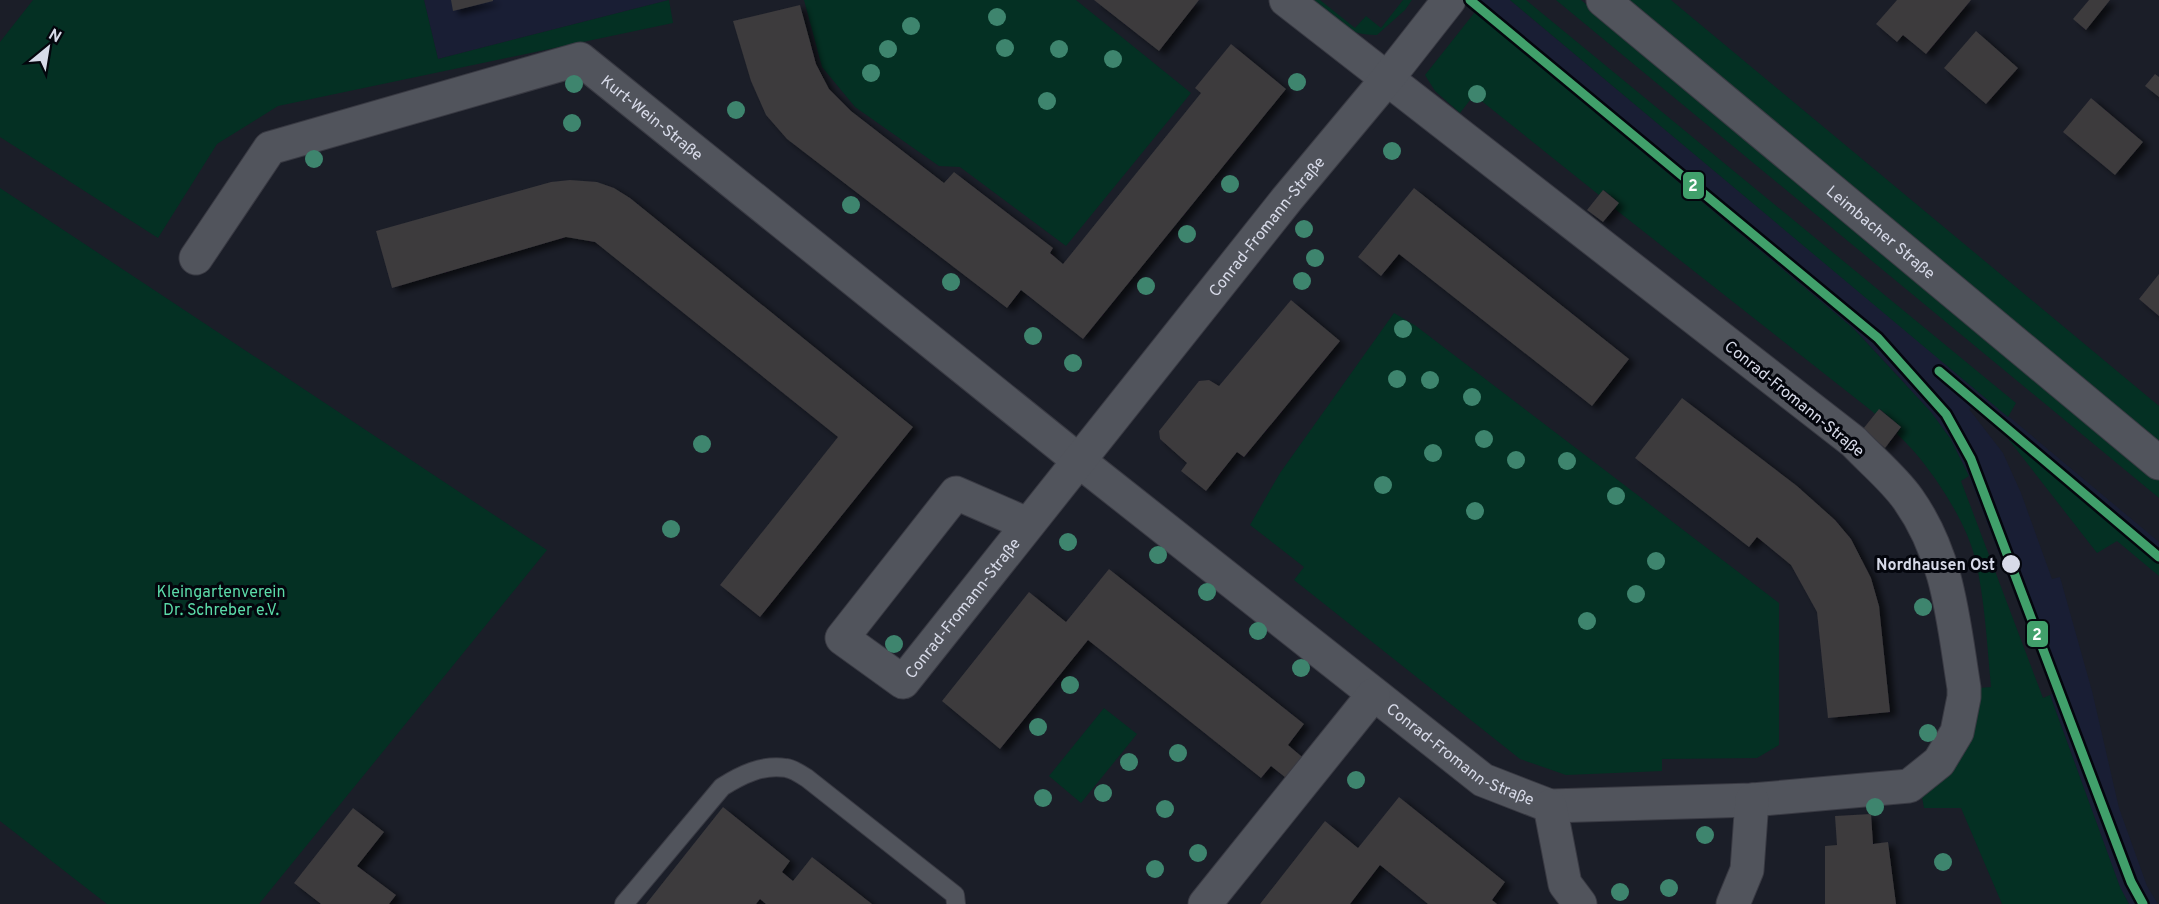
<svg xmlns="http://www.w3.org/2000/svg" width="2159" height="904" viewBox="0 0 2159 904" font-family="Overpass,sans-serif">
<defs>
<filter id="shadow"><feDropShadow dx="6" dy="4" stdDeviation="3" flood-color="#0009"/></filter>
</defs>
<rect width="100%" height="100%" fill="#1b1e28"/>
<path fill="#191e34" d="M424,0H669L438,59Z
M1462,0H1510L2159,542V562L1999,427L1973,407L1969,409L2003,453L2021,493L2052,579L2060,577L2092,691L2119,808L2147,886L2158,904H2129L2120,888L2050,695L2053,693L1969,476L1950,438L1901,379L1854,329Z"/>
<path fill="#043023" d="M33,0H424L438,59L669,0L673,23L278,106L217,144L158,238L0,137V42Z
M804,0H1076L1191,93L1066,246L960,167L939,166L855,107L822,67Z
M1307,0H1320L1355,28L1366,16L1381,28L1403,0H1412L1405,10L1377,35C1344,35 1332,20 1307,0Z
M1510,0H1526L2016,403L2008,417Z
M1556,0H1581L2159,479V498Z
M1625,0H1671L2159,406V443Z
M1475,12L1854,329L1931,412L1950,438L1969,476L1961,481L2043,698L2050,695L2120,887L2129,904H2002L1961,808H1924L1920,786L1968,689L1991,687C1987,644 1985,600 1975,558C1965,518 1927,461 1897,434L1901,427L1880,409L1875,414L1873,412L1615,209L1618,202L1604,190L1599,195L1474,95L1460,113L1435,91L1425,75Z
M0,188L547,550L259,904H107L0,821Z
M1394,313L1416,326L1779,603V745L1757,758L1662,759V771L1566,775L1520,759L1294,580L1304,567L1250,525L1280,473Z
M2011,437L2159,562V576L2117,541L2097,553L2009,440Z
M1104,708L1137,734L1081,803L1049,776Z"/>
<path fill="#3c3a3d" filter="url(#shadow)" d="M451,0H493V1L453,11Z
M1094,0H1199L1159,51Z
M1897,0H1971L1926,54L1903,35L1897,42L1876,24Z
M2089,0H2110L2086,30L2073,19Z
M800,5L816,64L829,89L851,111L944,183L954,172L1053,248L1050,253L1063,264L1201,93L1195,88L1231,44L1286,89L1083,339L1021,290L1007,308L787,139L766,115L751,81L733,21Z
M1976,31L2018,68L1986,104L1944,68Z
M2155,74L2159,77V97L2145,86Z
M2091,98L2143,142L2115,175L2063,132Z
M570,180L597,182L614,188L630,198L913,427L760,617L720,585L838,437L595,242L566,237L392,288L376,231L551,182Z
M1414,188L1629,359L1592,406L1399,254L1381,276L1358,257Z
M1603,190L1619,203L1603,222L1587,210Z
M2159,274V316L2139,299Z
M1291,300L1340,341L1244,457L1237,452L1206,491L1181,471L1187,463L1160,439L1159,431L1199,381L1209,380L1219,386Z
M1682,398L1797,486L1835,520L1851,539L1871,578L1879,606L1890,712L1828,718L1817,612L1791,565L1757,537L1749,547L1635,458Z
M1879,409L1901,427L1885,448L1863,429Z
M1109,569L1304,724L1288,745L1307,761L1291,782L1271,766L1261,778L1088,640L1000,749L942,701L1029,592L1066,622Z
M1399,797L1505,882L1492,900L1497,904H1428L1380,865L1350,904H1260L1325,821L1358,848Z
M723,807L790,861L782,872L793,881L812,857L872,904H766L760,899L756,904H646Z
M353,808L384,832L357,866L396,895L389,904H321L294,883Z
M1871,814L1873,844L1888,842L1896,904H1825V846L1837,845L1835,816Z"/>
<g fill="none" stroke-linecap="round" stroke-linejoin="round">
<defs>
<path id="service" d="M624,904L722,787C741,775 763,764 786,768C794,769 802,775 808,779L955,895L956,904"/>
<g id="minor">
<path id="s1" d="M196,258L270,148L580,59L1078,460L1483,780L1550,806L1752,800L1909,786L1939,762L1957,732L1964,697V688C1953,620 1949,557 1908,499C1894,479 1872,461 1854,442L1286,0"/>
<path id="s2" d="M1027,524L956,493L842,638L903,682L1287,199L1387,79L1449,0"/>
<path d="M1550,806L1565,884L1580,904"/>
<path d="M1205,904L1373,695"/>
<path d="M1733,904L1747,870L1752,800"/>
</g>
<g id="tertiary">
<path id="s3" d="M1603,0L2159,463"/>
</g>
</defs>
<use href="#service" stroke="#393a43" stroke-width="20"/>
<use href="#minor" stroke="#393a43" stroke-width="35"/>
<use href="#tertiary" stroke="#393a43" stroke-width="35"/>
<use href="#service" stroke="#51545c" stroke-width="18"/>
<use href="#minor" stroke="#51545c" stroke-width="33"/>
<use href="#tertiary" stroke="#51545c" stroke-width="33"/>
<defs>
<path id="tram-1" d="M1470,0L1878,338L1946,414L1971,459L2131,882L2143,904
M1939,371L2159,557"/>
</defs>
<use href="#tram-1" stroke="#04060d" stroke-width="14"/>
<use href="#tram-1" stroke="#41a06b" stroke-width="9"/>
</g>
<g fill="#3e856e">
<circle cx="997" cy="17" r="9"/>
<circle cx="911" cy="26" r="9"/>
<circle cx="1005" cy="48" r="9"/>
<circle cx="888" cy="49" r="9"/>
<circle cx="1059" cy="49" r="9"/>
<circle cx="1113" cy="59" r="9"/>
<circle cx="871" cy="73" r="9"/>
<circle cx="1297" cy="82" r="9"/>
<circle cx="574" cy="84" r="9"/>
<circle cx="1477" cy="94" r="9"/>
<circle cx="1047" cy="101" r="9"/>
<circle cx="736" cy="110" r="9"/>
<circle cx="572" cy="123" r="9"/>
<circle cx="1392" cy="151" r="9"/>
<circle cx="314" cy="159" r="9"/>
<circle cx="1230" cy="184" r="9"/>
<circle cx="851" cy="205" r="9"/>
<circle cx="1304" cy="229" r="9"/>
<circle cx="1187" cy="234" r="9"/>
<circle cx="1315" cy="258" r="9"/>
<circle cx="1302" cy="281" r="9"/>
<circle cx="951" cy="282" r="9"/>
<circle cx="1146" cy="286" r="9"/>
<circle cx="1403" cy="329" r="9"/>
<circle cx="1033" cy="336" r="9"/>
<circle cx="1073" cy="363" r="9"/>
<circle cx="1397" cy="379" r="9"/>
<circle cx="1430" cy="380" r="9"/>
<circle cx="1472" cy="397" r="9"/>
<circle cx="1484" cy="439" r="9"/>
<circle cx="702" cy="444" r="9"/>
<circle cx="1433" cy="453" r="9"/>
<circle cx="1516" cy="460" r="9"/>
<circle cx="1567" cy="461" r="9"/>
<circle cx="1383" cy="485" r="9"/>
<circle cx="1616" cy="496" r="9"/>
<circle cx="1475" cy="511" r="9"/>
<circle cx="671" cy="529" r="9"/>
<circle cx="1068" cy="542" r="9"/>
<circle cx="1158" cy="555" r="9"/>
<circle cx="1656" cy="561" r="9"/>
<circle cx="1207" cy="592" r="9"/>
<circle cx="1636" cy="594" r="9"/>
<circle cx="1923" cy="607" r="9"/>
<circle cx="1587" cy="621" r="9"/>
<circle cx="1258" cy="631" r="9"/>
<circle cx="894" cy="644" r="9"/>
<circle cx="1301" cy="668" r="9"/>
<circle cx="1070" cy="685" r="9"/>
<circle cx="1038" cy="727" r="9"/>
<circle cx="1928" cy="733" r="9"/>
<circle cx="1178" cy="753" r="9"/>
<circle cx="1129" cy="762" r="9"/>
<circle cx="1356" cy="780" r="9"/>
<circle cx="1103" cy="793" r="9"/>
<circle cx="1043" cy="798" r="9"/>
<circle cx="1875" cy="807" r="9"/>
<circle cx="1165" cy="809" r="9"/>
<circle cx="1705" cy="835" r="9"/>
<circle cx="1198" cy="853" r="9"/>
<circle cx="1943" cy="862" r="9"/>
<circle cx="1155" cy="869" r="9"/>
<circle cx="1669" cy="888" r="9"/>
<circle cx="1620" cy="892" r="9"/>
</g>
<circle fill="#d7dae8" stroke="#04060d" stroke-width="2" cx="2011" cy="564" r="10"/>
<g text-anchor="middle" stroke-width="6" stroke-linejoin="round" paint-order="stroke">
<g font-size="16" fill="#d7dae8" stroke="#04060d">
<text dy="6" stroke="none"><textPath href="#s1" startOffset="548">Kurt-Wein-Straße</textPath></text>
<text dy="6" stroke="none"><textPath href="#s2" startOffset="920">Conrad-Fromann-Straße</textPath></text>
<text dy="6" stroke="none"><textPath href="#s3" startOffset="362">Leimbacher Straße</textPath></text>
<text transform="translate(1795 398) rotate(39)" y="6">Conrad-Fromann-Straße</text>
<text dy="6" stroke="none"><textPath href="#s2" startOffset="432">Conrad-Fromann-Straße</textPath></text>
<text dy="6" stroke="none"><textPath href="#s1" startOffset="1578">Conrad-Fromann-Straße</textPath></text>
</g>
<g font-size="16" font-weight="bold" fill="#d7dae8" stroke="#04060d" text-anchor="end">
<text x="1995" y="570">Nordhausen Ost</text>
</g>
<g font-size="16" fill="#5bdaa8" stroke="#04060d">
<text x="221" y="597">Kleingartenverein<tspan x="221" dy="18">Dr. Schreber e.V.</tspan></text>
</g>
</g>
<g stroke="#04060d" stroke-width="2">
<rect x="1682" y="171" width="23" height="29" rx="6" fill="#41a06b"/>
<rect x="2026" y="620" width="23" height="28" rx="6" fill="#41a06b"/>
</g>
<g font-size="16" text-anchor="middle" font-weight="bold" fill="#fff">
<text x="1693" y="191">2</text>
<text x="2037" y="640">2</text>
</g>
<g transform="translate(48 48) rotate(30)" stroke="#04060d" stroke-width="4.5" paint-order="stroke">
<path d="M0-4.5L10 22L0 15L-10 22Z" fill="#d7dae8"/>
<text y="-9" font-size="16" font-weight="bold" text-anchor="middle" fill="#d7dae8">N</text>
</g>
</svg>
